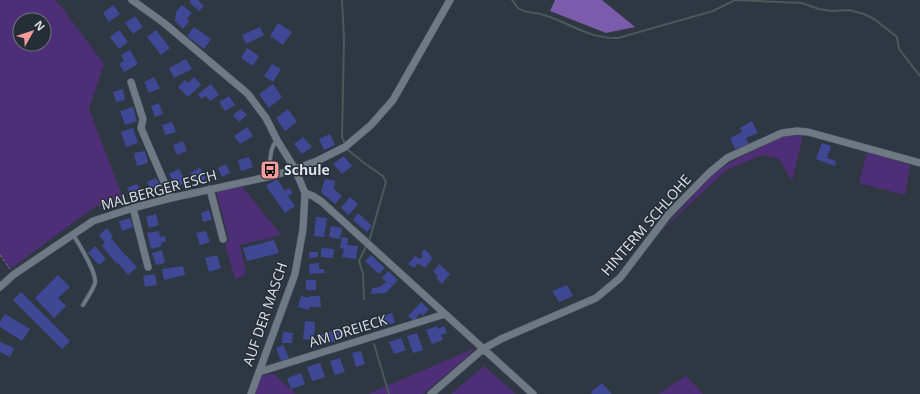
<svg xmlns="http://www.w3.org/2000/svg" width="920" height="394" viewBox="0 0 920 394" font-family="'Open Sans',sans-serif">
<rect width="100%" height="100%" fill="#2f3842"/>
<path fill="#4e2f77" fill-rule="evenodd" d="M0,0H55L63,9L104,64L89,109L124,201L96,206L10,269L0,255ZM20,20H44V44H20Z
M803,135L792,181L779,159L762,155L726,170L658,234L711,176L729,163L783,136Z
M867,152L910,165L905,195L859,183Z
M241,185L281,235L240,245L246,274L235,279L225,244L229,240L216,190Z
M475,348L467,357L423,394H368Z
M484,366L516,394H451Z
M271,374L275,375L296,394H255L261,376Z
M686,376L703,394H658Z"/>
<path fill="#7b5bab" d="M555,0H602L635,27L606,33L550,11Z"/>
<g fill="none" stroke-linecap="round" stroke-linejoin="round">
<path stroke="#4a5a5b" stroke-width="2" d="M342,0L344,39L342,137L345,144
M512,0C514,2 516,6 518,8C524,13 534,12 541,14C569,22 588,39 618,38L713,11L735,0L802,3L819,9L832,11L849,10L864,14L874,19L897,37L899,49L920,76
M347,148L348,150L364,163L383,176L386,182L370,238L359,261L363,274L364,299
M374,344L389,394"/>
</g>
<path fill="#3e4895" d="M191,0H198L204,6L199,11L189,2Z
M113,5L120,14L109,22L103,13Z
M182,5L192,13L187,18L189,22L183,29L175,21L176,12Z
M135,16L143,27L133,34L125,23Z
M278,23L292,32L283,45L270,36Z
M194,27L211,39L204,49L187,36Z
M260,27L264,35L246,44L242,35Z
M119,30L128,42L119,49L110,37Z
M156,30L170,48L161,55L147,37Z
M247,48L259,56L253,66L241,58Z
M130,50L138,64L124,72L119,64L124,61L121,55Z
M186,59L192,69L174,78L169,68Z
M272,64L281,69L273,82L264,76Z
M154,77L160,88L149,93L144,82Z
M194,77L201,85L188,97L178,87L185,80L188,83Z
M211,84L219,95L210,101L206,96L201,99L198,94Z
M273,84L282,97L269,108L259,94Z
M123,89L125,100L116,102L113,92Z
M229,96L235,105L225,111L219,102Z
M159,103L163,114L155,117L151,106Z
M133,107L137,121L125,125L120,111Z
M241,109L247,115L239,122L233,115Z
M288,109L297,122L285,131L276,118Z
M752,121L758,133L746,138L749,144L735,149L730,138L742,132L740,128Z
M172,122L176,132L165,135L162,125Z
M247,127L253,136L240,144L234,136Z
M133,128L138,143L126,147L121,132Z
M330,134L335,145L324,150L319,139Z
M303,137L312,147L302,154L294,144Z
M183,141L187,151L177,155L173,145Z
M822,143L831,146L827,158L836,161L835,166L816,159Z
M145,151L148,163L137,166L134,153Z
M344,156L352,166L342,174L333,164Z
M249,157L253,167L241,171L238,160Z
M226,164L230,173L222,177L218,168Z
M200,168L206,179L196,185L190,173Z
M179,169L186,182L176,187L169,174Z
M156,178L161,187L152,192L147,182Z
M277,179L285,191L289,188L293,193L288,196L295,206L285,213L266,186Z
M325,179L335,181L334,189L342,196L335,204L321,192Z
M137,184L143,196L133,200L127,188Z
M350,197L358,204L349,215L341,208Z
M209,210L212,220L203,222L201,213Z
M358,213L372,226L367,232L353,220Z
M156,214L159,225L149,228L146,217Z
M316,217L327,218L324,237L314,236Z
M130,218L133,227L122,231L119,221Z
M331,226L342,228L340,239L329,237Z
M107,228L113,236L111,238L125,255H126L137,267L128,275L117,262L116,263L102,246L105,243L99,235Z
M159,231L160,237L165,236L166,241L161,243L162,246L151,249L147,233Z
M206,231L210,242L200,245L196,233Z
M342,237L348,238L347,245L358,246L356,259L342,257L344,249L340,248Z
M274,240L279,253L247,261L243,248Z
M95,246L106,259L99,265L88,253Z
M321,248L334,249L333,258L321,257Z
M424,249L431,255L430,256L433,258L425,268L418,263L414,268L408,264L415,256L420,259L423,256L421,254Z
M162,250L165,263L156,265L152,253Z
M309,252H318V257L309,258Z
M217,255L221,268L209,272L205,258Z
M371,255L385,268L379,274L365,261Z
M319,263V269H324L325,273L310,274L309,264Z
M439,264L450,274L442,284L436,278L438,276L433,272Z
M183,266L185,275L164,280L162,269Z
M388,271L398,280L386,293L371,294L372,288L380,287L386,282L382,278Z
M155,274L157,285L145,287L143,276Z
M58,275L70,287L58,298L66,306L54,318L35,298Z
M306,280H316V290H306Z
M567,285L573,296L559,302L552,291Z
M21,292L70,341L62,349L13,300Z
M301,296L309,298L310,296H320L321,307H309V310L298,307Z
M421,302L429,309L423,316L420,313L414,321L408,316Z
M392,313L395,323L381,327L378,318Z
M5,314L30,329L22,341L0,327V322Z
M366,319L369,330L353,334L350,324Z
M305,321L315,322L314,340L303,339Z
M437,326L438,329L444,326L447,333L441,335L443,340L432,344L426,330Z
M338,329L342,339L325,345L321,335Z
M283,332L293,333L292,343H282Z
M417,333L423,350L413,353L407,336Z
M401,338L406,350L394,354L389,342Z
M0,342L14,348L10,357L0,352Z
M283,345L289,358L281,361L276,348Z
M361,351L365,364L356,367L352,353Z
M340,358L345,372L335,375L330,361Z
M320,363L325,377L312,381L307,367Z
M301,373L305,384L291,389L287,378Z
M602,383L612,394H592L591,392Z"/>
<g fill="none" stroke-linecap="round" stroke-linejoin="round">
<defs>
<path id="service" d="M272,176C269,165 269,149 277,140
M73,234C79,245 97,272 95,283C93,290 87,298 83,305"/>
<path id="minor" d="M132,0L164,23L248,94L266,118L277,140L295,169L305,193L303,229L295,274L259,372L251,394
M131,82L143,119L141,128L171,198
M210,189L223,239
M305,193L313,196L322,202L533,394
M133,208L148,267
M0,287L13,275L93,221L133,208L171,198L272,176L295,169L317,161L345,147L371,125L393,100L450,0
M259,372L445,314
M431,394L483,349L501,339L596,298L620,278L668,215L709,173L727,158L782,133L797,131L808,132L920,163"/>
</defs>
<use href="#service" stroke="#4d565e" stroke-width="5"/>
<use href="#minor" stroke="#4d565e" stroke-width="8"/>
<path stroke="#757d86" stroke-width="1" stroke-dasharray="3 2" stroke-linecap="butt" d="M0,255L10,269"/>
<use href="#service" stroke="#6e7984" stroke-width="3.5"/>
<use href="#minor" stroke="#6e7984" stroke-width="7"/>
</g>
<defs>
<symbol id="bus-square" viewBox="-11 -11 22 22"><rect x="-9" y="-9" width="18" height="18" rx="4" fill="#f59b9b" stroke="#252e37"/><path d="M-5-6H5V4H4V6H2V4H-2V6H-4V4H-5ZM-3.5-4V0h7V-4ZM-3.5 1.2v1.5H-2V1.2ZM2 1.2v1.5H3.5V1.2Z" fill="#111"/></symbol>
</defs>
<g fill-rule="evenodd">
<use href="#bus-square" x="259" y="159" width="22" height="22"/>
</g>
<g text-anchor="middle" stroke-width="3" stroke-linejoin="round" paint-order="stroke">
<g font-size="14" font-weight="bold" fill="#dce2e8" stroke="#252e37" text-anchor="start">
<text x="284" y="175">Schule</text>
</g>
<g font-size="14" fill="#dce2e8" stroke="#252e37">
<text transform="translate(159 190) rotate(-15)" y="5">MALBERGER ESCH</text>
<text transform="translate(646 225) rotate(-49)" y="5">HINTERM SCHLOHE</text>
<text transform="translate(265 314) rotate(-71)" y="5">AUF DER MASCH</text>
<text transform="translate(348 331) rotate(-17)" y="5">AM DREIECK</text>
</g>
</g>
<g transform="translate(32 32) rotate(51)"><circle r="19" fill="#252e37" stroke="#6e767e"/>
<path d="M0-3L7 15L0 10L-7 15Z" fill="#f59b9b"/>
<text y="-6" font-size="11" font-weight="bold" text-anchor="middle" fill="#dce2e8">N</text>
</g>
</svg>
